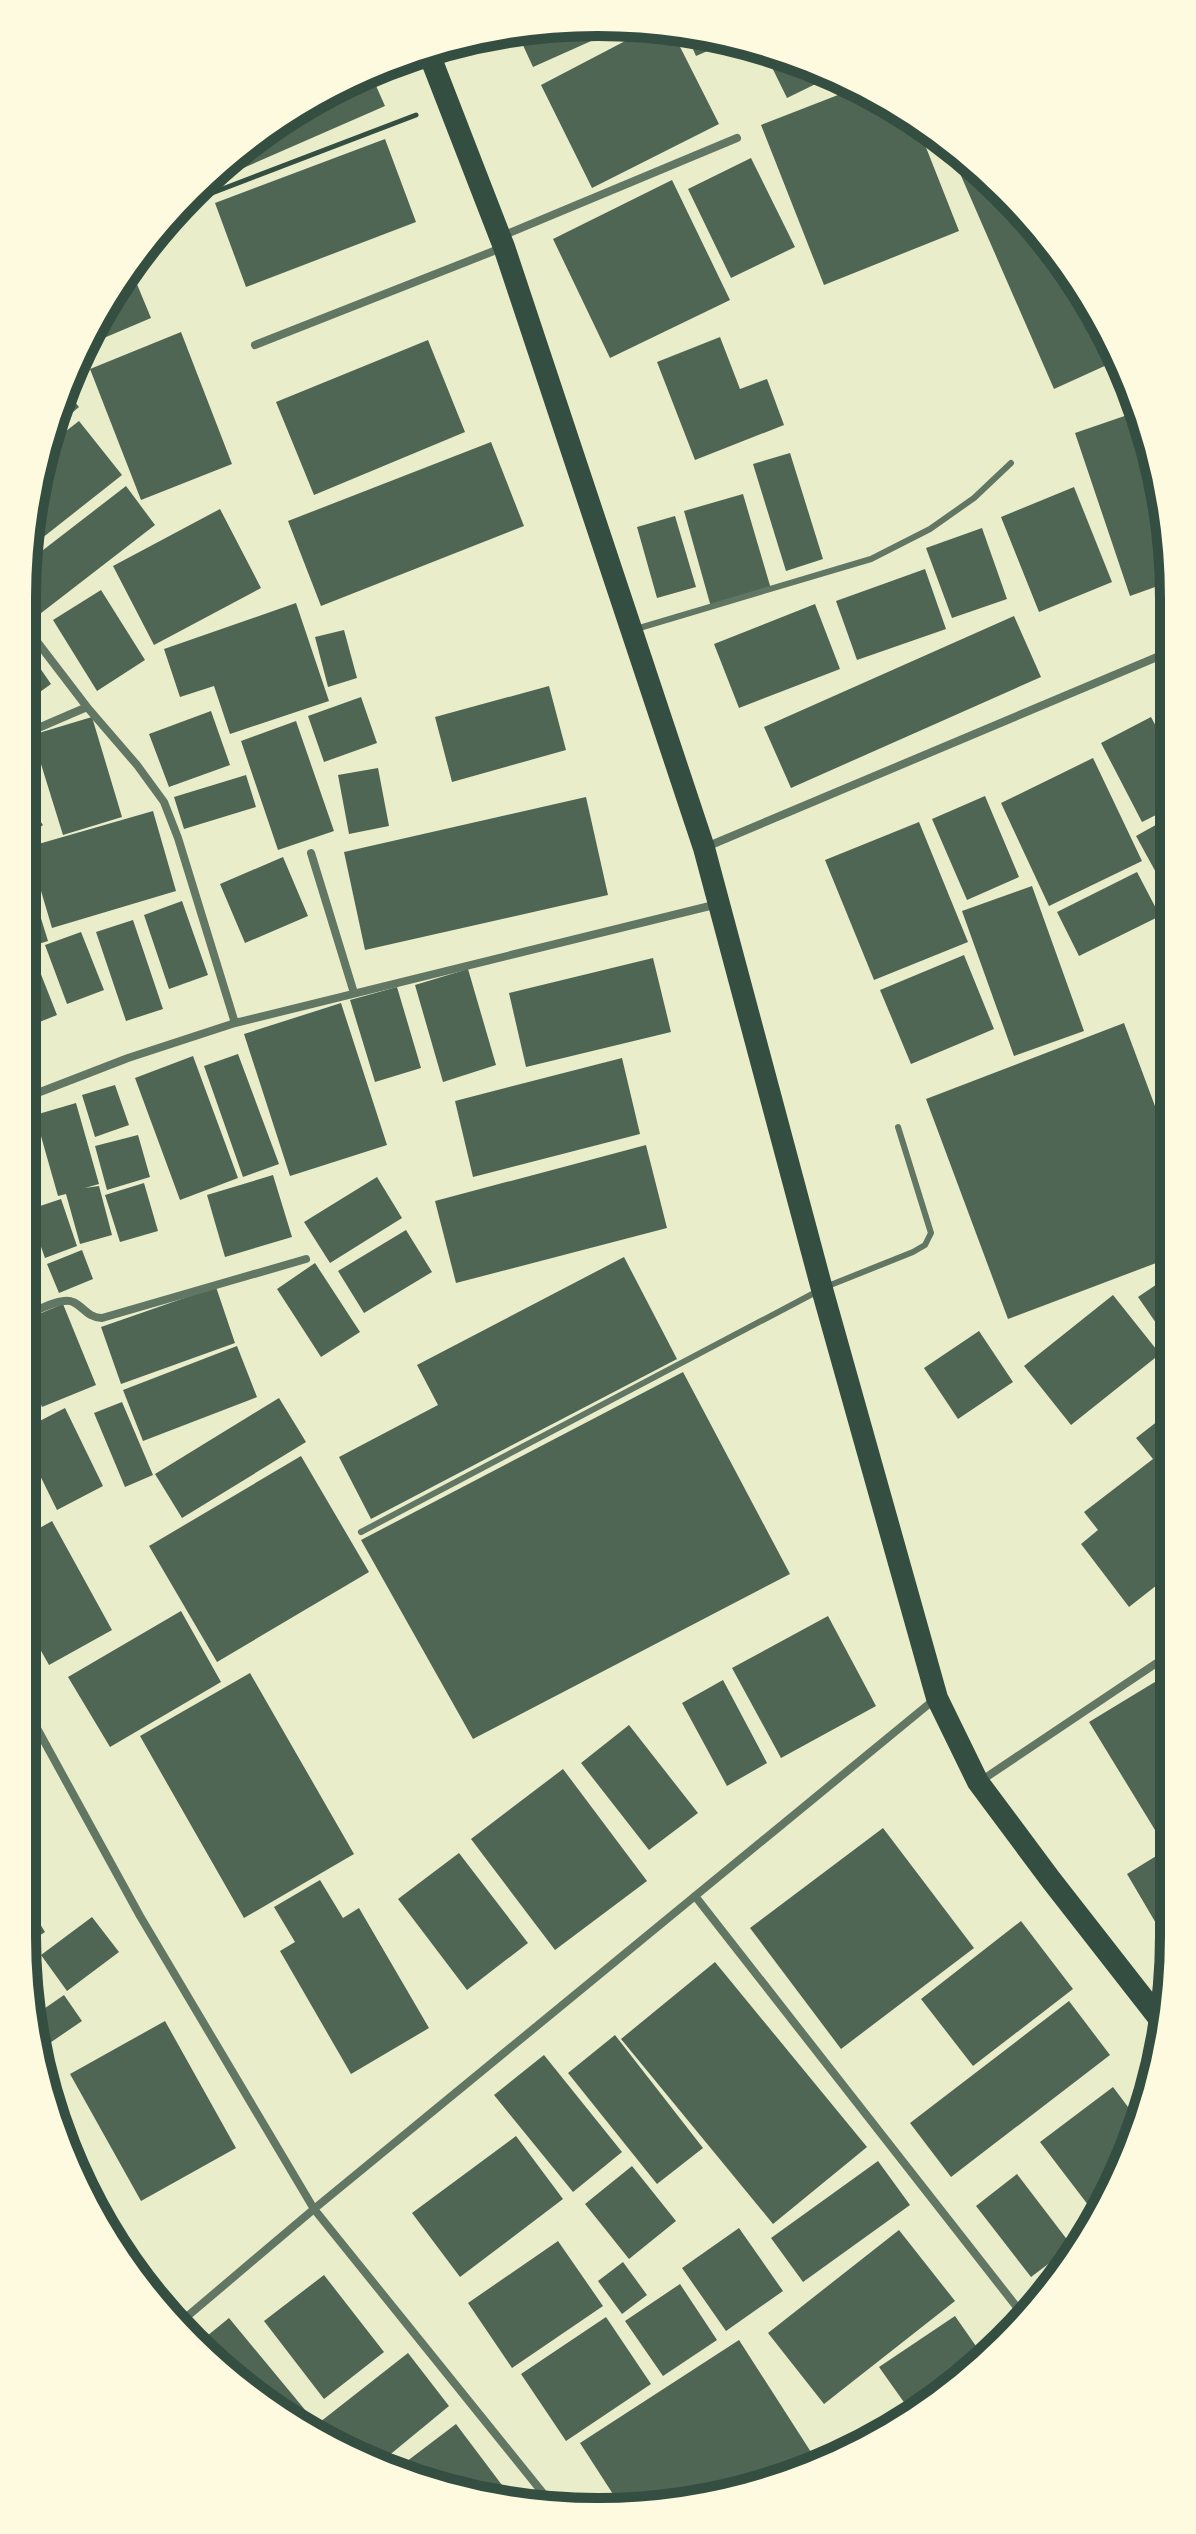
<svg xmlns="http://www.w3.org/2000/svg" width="1196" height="2534" viewBox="0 0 1196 2534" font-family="Ubuntu,sans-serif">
<rect width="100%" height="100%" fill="#e9edc9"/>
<path fill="#4f6655" d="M598,22L627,25L533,67L516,30Z
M652,27L671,29L719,124L592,188L541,85Z
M685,31L711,33L733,40L696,56Z
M763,49L819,66L834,75L787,98Z
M369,70L385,106L193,190L278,119Z
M856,88L916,122L959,231L824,285L761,125Z
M385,139L416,222L246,287L215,203Z
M945,139L1055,247L1068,270L1109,364L1054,389Z
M751,158L795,247L731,278L688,189Z
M672,180L730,300L610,358L553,239Z
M129,265L151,318L85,346L119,278Z
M181,332L232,464L141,500L90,369Z
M720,337L740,389L767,379L784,425L695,460L657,362Z
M428,340L465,432L314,495L276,402Z
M63,388L79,407L49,432Z
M1139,411L1169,522V582L1130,596L1075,433Z
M79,421L122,475L27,550L33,485L44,448Z
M491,442L524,526L321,606L288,521Z
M790,453L823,559L786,571L753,464Z
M126,486L155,525L36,617L22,598L25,564Z
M1074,487L1112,582L1039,612L1001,517Z
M743,494L771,589L711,607L684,511Z
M220,509L261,588L154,645L113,566Z
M675,516L696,587L657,598L637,527Z
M982,528L1007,599L952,618L926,548Z
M925,569L946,629L857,660L836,601Z
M101,590L145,660L97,691L53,620Z
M296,603L329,701L230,734L214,686L180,697L164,649Z
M815,604L840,669L739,708L714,644Z
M1014,616L1041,677L791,788L764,727Z
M344,630L357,678L328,687L315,637Z
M22,642L51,684L22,705Z
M549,686L566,750L452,782L435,717Z
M361,697L377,743L324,762L308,716Z
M211,711L230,765L169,787L149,734Z
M92,717L122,817L63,835L32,735Z
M1151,717L1170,753V808L1142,822L1101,743Z
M296,721L334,831L278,850L241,741Z
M1093,758L1142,861L1049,906L1001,803Z
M378,768L389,826L349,834L338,775Z
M246,775L256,807L184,829L174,797Z
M22,796L43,825L22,840Z
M985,796L1019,877L967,900L932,819Z
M586,797L608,895L365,950L344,852Z
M153,811L176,891L52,928L28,847Z
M1170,817V898L1136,836Z
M919,822L968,942L874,980L825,860Z
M283,857L308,916L245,943L220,884Z
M1137,872L1160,916L1079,956L1057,912Z
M27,873L48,941L22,949V874Z
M1032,886L1084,1031L1014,1056L962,911Z
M182,901L208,975L169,989L144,915Z
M133,920L163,1009L126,1021L96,932Z
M81,932L104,990L67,1004L45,945Z
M33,954L57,1015L22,1029V959Z
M964,955L994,1029L911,1064L880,990Z
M653,958L671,1032L526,1067L509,993Z
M468,969L496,1065L443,1082L415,985Z
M397,987L421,1068L375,1082L350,1000Z
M341,1003L387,1145L290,1176L244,1034Z
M1124,1023L1171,1149L1172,1257L1008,1319L926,1099Z
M238,1054L279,1164L243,1177L204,1066Z
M193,1056L238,1178L180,1200L135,1078Z
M622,1058L640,1134L473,1177L455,1101Z
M115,1085L129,1125L95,1137L82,1095Z
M76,1103L99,1184L85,1188L99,1186L112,1235L80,1244L66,1194L58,1196L35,1115Z
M138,1135L150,1177L107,1190L95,1146Z
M646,1145L667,1228L456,1283L435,1201Z
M273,1175L292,1237L225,1257L207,1195Z
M377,1177L402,1218L330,1263L304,1222Z
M144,1183L158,1231L120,1242L105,1195Z
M61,1199L77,1246L45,1258L28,1210Z
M406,1230L432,1272L364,1313L338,1271Z
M82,1250L93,1279L59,1293L47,1264Z
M624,1257L677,1359L371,1519L339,1457L438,1405L417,1365Z
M315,1263L360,1332L321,1357L277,1289Z
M22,1267L34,1296L22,1301Z
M1172,1274V1346L1138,1297Z
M216,1287L235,1343L121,1384L101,1327Z
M1113,1295L1160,1354L1071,1425L1024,1366Z
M63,1304L96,1385L42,1407L22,1357V1321Z
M979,1331L1013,1382L958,1419L924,1368Z
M237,1346L257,1397L143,1441L123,1390Z
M683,1372L790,1574L473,1739L361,1540Z
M279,1398L306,1442L182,1518L155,1474Z
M122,1402L153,1475L125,1487L94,1413Z
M65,1408L103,1486L57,1510L22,1439V1430Z
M1172,1410L1173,1606L1157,1585L1129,1607L1081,1544L1098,1530L1084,1512L1153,1459L1136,1438Z
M22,1446L39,1481L22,1490Z
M301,1456L369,1572L217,1662L149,1546Z
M52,1521L112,1630L49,1665L22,1617V1538Z
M181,1611L221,1682L110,1747L68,1677Z
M828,1616L876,1706L781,1758L732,1668Z
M1173,1671L1174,1819L1155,1830L1089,1722Z
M250,1673L354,1854L244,1918L140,1736Z
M723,1680L767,1763L727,1786L682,1703Z
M629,1725L698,1813L649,1850L581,1763Z
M563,1769L647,1881L555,1950L471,1839Z
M883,1828L974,1948L841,2049L750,1928Z
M1174,1845V1914L1157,1925L1127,1874Z
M459,1853L528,1943L467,1990L398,1899Z
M320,1880L343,1918L359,1908L429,2028L351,2074L280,1951L295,1942L274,1907Z
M22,1895L45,1932L24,1946L22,1936Z
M92,1917L119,1952L67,1991L41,1955Z
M1021,1921L1073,1989L973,2066L921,1999Z
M715,1962L867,2147L773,2224L621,2039Z
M64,1995L82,2021L41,2049L35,2015Z
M1069,2001L1110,2055L951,2177L910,2123Z
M165,2021L236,2148L141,2201L70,2074Z
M615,2035L703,2148L657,2184L568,2073Z
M544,2055L622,2152L573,2192L494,2095Z
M1113,2087L1140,2123L1130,2157L1095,2214L1040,2142Z
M57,2124L116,2223L109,2227L55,2126Z
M516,2136L563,2199L460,2277L412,2213Z
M878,2161L910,2205L803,2282L771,2238Z
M632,2166L676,2221L629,2259L585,2204Z
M1017,2174L1072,2246L1031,2277L976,2206Z
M739,2228L783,2291L726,2331L682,2268Z
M899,2230L955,2301L824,2404L768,2333Z
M558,2241L603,2306L512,2368L468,2303Z
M623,2262L647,2295L622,2314L598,2281Z
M1062,2265L1046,2292L1038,2283Z
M324,2275L384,2352L324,2399L264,2321Z
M680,2284L717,2340L663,2376L625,2321Z
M955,2316L985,2359L948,2393L913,2415L879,2367Z
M606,2317L651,2384L566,2441L521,2374Z
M229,2318L325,2434L320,2438L310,2435L219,2369L196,2345Z
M739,2340L818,2463L674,2507L620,2505L580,2443Z
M408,2353L449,2406L381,2462L340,2446L320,2422Z
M456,2424L514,2501L527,2490L536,2503L485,2501L398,2468Z"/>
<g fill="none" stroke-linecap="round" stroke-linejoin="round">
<path stroke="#344e41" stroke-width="5" d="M178,206L416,115"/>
<path stroke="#617663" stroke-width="6" d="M636,629L871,559L930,529L974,498L1011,463
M828,1286L913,1252L925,1245L931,1233L898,1127
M361,1532L818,1291"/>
<path stroke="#617663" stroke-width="8" d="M502,236L737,138
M255,345L504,247
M22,622L87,707L137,765L164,802L178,838L235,1023
M22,735L87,707
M706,847L1169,652
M311,853L354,993
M22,1099L128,1058L235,1023L718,904
M22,1317C34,1312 62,1296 73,1302C84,1307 88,1318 102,1318L306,1259
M22,1701L140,1916L314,2209L551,2503
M979,1782L1173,1652
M695,1896L1027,2320
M177,2325L314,2209L935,1699"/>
<path stroke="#344e41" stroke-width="22" d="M428,51L504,247L704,848L822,1289L937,1698L978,1782L1051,1880L1165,2026"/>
</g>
<path d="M0 0H1196V2534H0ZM598 36H598A562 562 0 0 1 1160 598V1936A562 562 0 0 1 598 2498H598A562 562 0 0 1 36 1936V598A562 562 0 0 1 598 36Z" fill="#fefae0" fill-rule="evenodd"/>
<path fill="none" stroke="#344e41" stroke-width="10" d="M598 36H598A562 562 0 0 1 1160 598V1936A562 562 0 0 1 598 2498H598A562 562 0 0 1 36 1936V598A562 562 0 0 1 598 36Z"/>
</svg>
